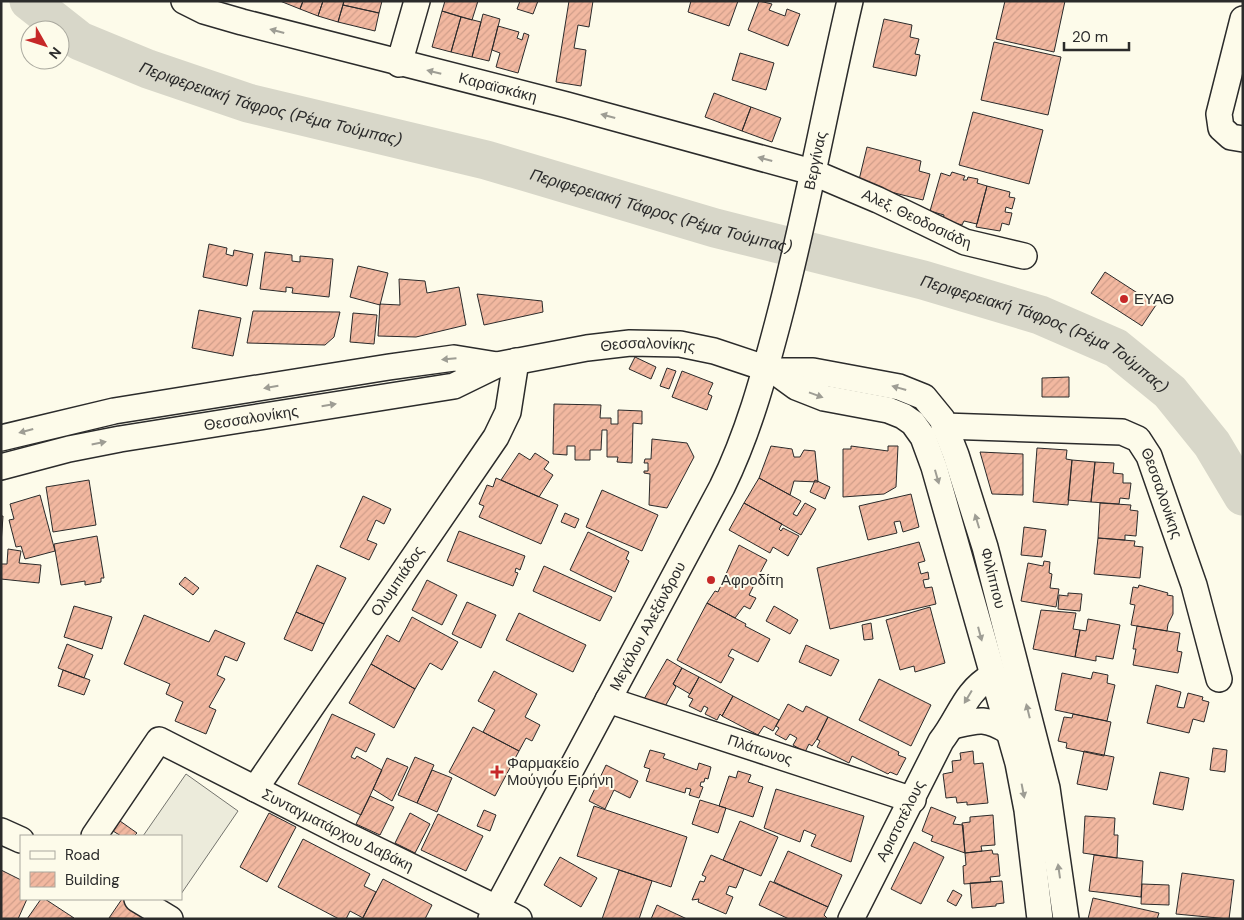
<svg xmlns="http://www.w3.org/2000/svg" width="1244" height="920" viewBox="0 0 1244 920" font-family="'DM Sans',sans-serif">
<defs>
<pattern id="building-hatch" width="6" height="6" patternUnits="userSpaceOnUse" patternTransform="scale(1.25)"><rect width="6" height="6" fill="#f2b8a0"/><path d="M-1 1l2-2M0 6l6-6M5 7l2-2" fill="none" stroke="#d09e8a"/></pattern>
</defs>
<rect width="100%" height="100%" fill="#fdfbea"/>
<path fill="#ecebdb" stroke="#74746e" d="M186,774L238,811L181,894V836H143Z"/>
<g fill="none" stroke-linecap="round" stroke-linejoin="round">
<path stroke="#d8d7c9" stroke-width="39" id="s1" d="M29,1L80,41L148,69L248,103L486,160L715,228L923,280L1040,315L1116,348L1170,392L1212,444L1243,496"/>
</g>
<path fill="url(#building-hatch)" stroke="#2b2b2b" d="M280,1H303L300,9Z
M303,1H323L318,16L300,9Z
M323,1H344L338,22L318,16Z
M344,1H382L379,13L343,5Z
M445,1H478L472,20L442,11Z
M520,1H538L533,14L517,9Z
M569,1H593L589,27L578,25L574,48L586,50L581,86L556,82Z
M691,1H738L729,26L688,12Z
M759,1L772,4L769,10L785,16L787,9L800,14L788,46L748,30Z
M1005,1H1065L1054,52L996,39Z
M343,5L379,13L375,31L338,22Z
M442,11L461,17L451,52L432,47Z
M483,14L500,19L489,61L472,57Z
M461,17L481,22L472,57L451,52Z
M884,19L912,25L910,37L919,39L915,54L920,55L916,76L873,67Z
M498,26L519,32L517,38L522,40L524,33L529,35L518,73L496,67L500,53L492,50Z
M994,42L1061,57L1048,115L981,100Z
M740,53L774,63L766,90L732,80Z
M714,93L751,107L742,131L705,117Z
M751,107L781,118L772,142L742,131Z
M973,112L1043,130L1029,184L959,165Z
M867,147L921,161L919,171L930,174L923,200L858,184Z
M952,172L965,176L963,180H967L968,177L978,179L977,183L987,186L977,224L964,221L962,225L943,220L944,215L930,211L941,173L950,176Z
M987,186L1010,192L1009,197L1015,198L1012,209L1006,207L1005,212L1012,213L1009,225L1002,223L1000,231L976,227Z
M209,244L227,248L226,254L233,256L234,250L253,254L247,286L203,277Z
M265,252L292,255V261L300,262V256L333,259L329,297L292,293L293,288L286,287V292L260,289Z
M358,266L388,273L380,305L350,297Z
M1105,272L1156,305L1142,326L1091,293Z
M399,279L425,281L427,293L459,287L466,325L416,337L378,336L380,304L400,305Z
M477,294L542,301L543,312L484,325Z
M199,310L241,318L233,356L192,348Z
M253,311L340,312L334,337L325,345L247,343Z
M353,313L377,315L374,344L350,342Z
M635,357L656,367L651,379L629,369Z
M667,368L676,371L669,389L660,386Z
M682,371L713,383L708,394L712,396L707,410L672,397Z
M1069,377V397H1042V378Z
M554,404L601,405L600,418H611V424H618V410L642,411V424L633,423L632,463L617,462L618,457H607V430H602L601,450H590V460H575V446H567V455L553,454Z
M652,439L687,443L694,457L667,508L649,505L650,474L644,473V471H648V463H644L645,459H651Z
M771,446L792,449L794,457H800L804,450L815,451L818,482L794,481L790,495L759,478Z
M851,446L888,451V446H898L896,487L884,494L843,497V449H851Z
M1037,448L1067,450L1066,459L1072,460L1068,505L1033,502Z
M980,452L1023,454V495L992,494Z
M519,453L530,460L535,453L549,462L544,469L553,475L539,497L501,480Z
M1072,460L1095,462L1091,502L1068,500Z
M1095,462L1114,463L1113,473L1123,474V483H1131L1129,499L1120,498L1119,504L1091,502Z
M496,478L558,505L541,544L479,517L484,506L479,504L487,485L493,487Z
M759,478L801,501L793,514L797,516L805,503L816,509L801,535L744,503Z
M89,480L96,525L53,532L46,487Z
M815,480L830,487L825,499L810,492Z
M602,490L658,515L642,551L586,527Z
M911,494L919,527L903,532L900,521L894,522L897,533L868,540L859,506Z
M40,495L55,551L25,559L21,546L16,547L9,520L14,519L10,504Z
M363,496L391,509L384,524L376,520L367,540L377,544L369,560L340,547Z
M744,503L782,524L779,529L781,531L783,528L799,536L788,556L773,547L770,553L729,530Z
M1100,503L1131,505L1130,510L1138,511L1136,536L1125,535V540L1098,538Z
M565,513L579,519L575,528L561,522Z
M1,516H3L1,544Z
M1024,527L1046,530L1042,557L1021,555Z
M459,531L525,556L520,570L516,568L515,572L518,573L513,586L447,561Z
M588,532L629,552L626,559L629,561L615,592L570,570Z
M97,536L104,578H101V582L85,585V581L61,585L54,544Z
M1098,538L1135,541L1134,546L1143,547L1140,578L1094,574Z
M919,542L925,561L918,563L921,574L928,572L929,579L923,580L925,588L932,587L936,604L830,629L817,568Z
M739,545L767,560L760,573L767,577L762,586L755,583L749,595L756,598L750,609L744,606L735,618L707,603L715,591L718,592Z
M8,549L21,551L19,563L41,565L39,583L1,579V564H7Z
M1044,561L1050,562L1049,573L1052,574L1050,588L1059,589L1056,607L1021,601L1028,563L1043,566Z
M317,565L346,578L324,624L296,612Z
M544,566L612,597L600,621L533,591Z
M185,577L199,588L193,595L179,584Z
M427,580L457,595L442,625L412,610Z
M1139,585L1168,593L1167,595L1173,596V614L1168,624L1167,631L1131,625L1135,605L1130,604L1133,587L1138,588Z
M1068,593L1082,594L1080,611L1058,609L1059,595L1068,596Z
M467,602L496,615L481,648L452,634Z
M707,603L746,624L745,626L770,639L758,662L732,649L728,656L734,659L721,683L677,660Z
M74,606L112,617L102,649L64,637Z
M774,606L798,620L790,634L766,621Z
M930,607L945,663L915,672L914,666L900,670L886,620Z
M1041,610L1076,613L1073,629L1080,630L1075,657L1033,649Z
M296,612L324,624L312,651L284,639Z
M519,613L586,645L573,672L506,640Z
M144,615L209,642L215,630L245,643L237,661L225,656L217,675L225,679L209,707L216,710L206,734L175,721L183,702L166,694L170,684L124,664Z
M412,617L458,642L442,670L430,663L415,689L371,664L387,635L399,642Z
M1088,619L1120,625L1113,659L1096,656V661L1075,657L1080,630L1086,631Z
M871,623L873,639L864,640L862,625Z
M1137,626L1180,633L1177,651L1182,652L1178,673L1133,665L1136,649H1133Z
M67,644L93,655L84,678L58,668Z
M806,645L839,660L831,676L799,662Z
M667,659L682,668L673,684L676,687L663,710L644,699Z
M371,664L415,689L394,728L349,703Z
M682,668L699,677L690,694L673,684Z
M63,670L90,680L84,695L58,686Z
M494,671L537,694L525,717L540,725L532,741L526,738L519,751L483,732L495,710L478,701Z
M1093,672L1108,675L1107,683L1115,685L1107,721L1055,710L1062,673L1091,679Z
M699,677L733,696L722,716L720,714L717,720L705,714L708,708L704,706L701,712L689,706L693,699L688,697Z
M879,679L931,705L911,746L859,720Z
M1156,685L1181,692L1177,707L1184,708L1188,693L1203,697L1202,700L1209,702L1204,722L1193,719L1189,733L1147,723Z
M733,696L779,720L773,731L764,726L758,735L722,716Z
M788,704L803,712L806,706L828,717L817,739L812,746L809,744L805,752L793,745L797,738L790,734L786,740L775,734L779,728L776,726Z
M332,714L375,734L366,752L356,747L351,757L355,759L357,756L382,770L361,815L298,784Z
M1073,714L1111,722L1104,756L1066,748L1067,743L1058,741L1064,717L1072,718Z
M828,717L899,752L898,755L906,758L897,775L890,772L888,774L852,756L849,763L817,747L820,741L817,739Z
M473,727L519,751L495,796L449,772Z
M1213,748L1227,750L1225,772L1210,770Z
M650,750L665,754L663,758L697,770L699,763L711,767L708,779L705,778L704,782H701L700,786L703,787L699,798L689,795L691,789L686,788L685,793L646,781L650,769L644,767Z
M973,751L974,764L983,763L988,803L967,805V802L957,803L956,797L946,798L943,774L953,772L952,761L961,760L960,753Z
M1084,751L1114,757L1107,790L1077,784Z
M415,757L434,765L417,803L398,795Z
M387,758L408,767L392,801L373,789Z
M606,765L638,781L630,798L614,790L605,809L589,801Z
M432,770L452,778L437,812L417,803Z
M738,771L751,775L748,782L763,787L753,817L719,806L729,776L736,778Z
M1160,772L1189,778L1183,810L1153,804Z
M776,789L864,816L851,862L811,846L816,835L804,830L800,842L764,828Z
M370,796L394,807L380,835L356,824Z
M700,800L726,808L718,833L692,824Z
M594,806L687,837L671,887L577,856Z
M931,807L956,817L953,824L963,825L965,853L931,841L933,836L922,831Z
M484,810L496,815L490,831L477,826Z
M269,813L296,827L267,882L240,867Z
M410,813L430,824L415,853L395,843Z
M438,814L483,836L466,871L421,850Z
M993,815L995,845L981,846L982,851L965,853L962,823L970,822V817Z
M1085,816L1115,818L1114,835H1118L1117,858L1083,853Z
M120,821L137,833L134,836H121L113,831Z
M740,821L778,837L761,876L723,860Z
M303,839L370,874L364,886L376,892L363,918L350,911L346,919H339L278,887Z
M914,842L944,857L921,904L891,889Z
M992,850L993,854H998L1000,876L990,877L991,882L964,884L963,866L966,865L965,853Z
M788,851L842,875L828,907L774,882Z
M711,855L744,869L736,888L729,886L726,894L733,897L726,914L698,902L699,899L692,900L700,881L704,882L706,877L702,875Z
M1094,855L1143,861L1141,897L1089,891Z
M560,857L597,878L581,907L544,885Z
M1,870L21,880V899H27L18,919H1Z
M619,870L652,881L639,919H602Z
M1182,873L1234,880L1229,919L1176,914Z
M383,879L432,905L425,919H362Z
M770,881L828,907L824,915L828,919H789L759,905Z
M1002,881L1004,903L996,904V906L972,908L970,883Z
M1142,884L1169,885V905L1141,904Z
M953,890L962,895L956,906L947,901Z
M1093,898L1159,913L1157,919H1088Z
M41,899H45L74,918L27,919Z
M122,899L154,919L109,918Z
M657,905L687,919H651Z"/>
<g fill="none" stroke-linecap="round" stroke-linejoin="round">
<defs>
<g id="minor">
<path id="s2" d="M184,1L204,11L242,22L567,105L812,172L878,200L965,242L1024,256"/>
<path d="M1243,19L1219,114L1221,128L1231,137L1243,139"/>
<path d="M399,64L417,1"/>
<path id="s3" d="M774,371H813L899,387L924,397L942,419L956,455L985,547L1047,788L1066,919"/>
<path id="s4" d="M944,426L1122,432L1138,439L1149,456L1194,585L1219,679"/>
<path d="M1,438L114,411L389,367L454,358L497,365"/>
<path id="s5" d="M1,467L69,449L120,439L454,386L497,365L587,348L630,343L680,344L714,351L774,371L796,387L824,398L888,410L903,416L913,423L923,437L934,467L1018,763L1027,810L1040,919"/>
<path id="s6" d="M608,700L913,800"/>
<path d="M953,726C978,720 985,717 1008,731"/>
<path id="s7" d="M255,789L496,437L508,412L516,361"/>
<path d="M1,831L21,840"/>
<path id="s8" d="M94,836L159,740L346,835L519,919"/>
<path d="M137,899L170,919"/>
<path id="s9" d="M491,919L722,487C748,434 763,379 778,322C806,216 825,108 850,1"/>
<path id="s10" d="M851,919L941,741C960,717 964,692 992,676"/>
</g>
</defs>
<use href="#minor" stroke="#2b2b2b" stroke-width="28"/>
<use href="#minor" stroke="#fdfbea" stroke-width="25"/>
</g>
<defs><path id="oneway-solid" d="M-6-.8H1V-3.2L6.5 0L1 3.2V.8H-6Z" transform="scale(1.25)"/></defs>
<g fill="#9e9d94">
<use href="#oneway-solid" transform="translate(277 31) rotate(-165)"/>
<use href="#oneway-solid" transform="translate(434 72) rotate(-166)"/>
<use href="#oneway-solid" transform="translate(608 116) rotate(-165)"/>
<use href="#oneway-solid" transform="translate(765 159) rotate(-165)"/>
<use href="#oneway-solid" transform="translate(449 359) rotate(175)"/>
<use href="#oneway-solid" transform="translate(271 387) rotate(170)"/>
<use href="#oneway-solid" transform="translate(899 388) rotate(-164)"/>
<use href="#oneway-solid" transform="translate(816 395) rotate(20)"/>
<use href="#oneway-solid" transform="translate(329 405) rotate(-9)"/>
<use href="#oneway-solid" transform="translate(26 431) rotate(165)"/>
<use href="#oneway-solid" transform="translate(99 443) rotate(-11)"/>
<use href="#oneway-solid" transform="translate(937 477) rotate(74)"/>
<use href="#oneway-solid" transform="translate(977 521) rotate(-107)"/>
<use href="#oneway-solid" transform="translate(980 634) rotate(75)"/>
<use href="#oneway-solid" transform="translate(968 697) rotate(121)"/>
<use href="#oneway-solid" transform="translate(1028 711) rotate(-104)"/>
<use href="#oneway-solid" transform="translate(1023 791) rotate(79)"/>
<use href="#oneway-solid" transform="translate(1059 871) rotate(-98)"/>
</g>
<g fill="#c62828" stroke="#fdfbea" stroke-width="2">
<circle cx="1124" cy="299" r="5"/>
<circle cx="711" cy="580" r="5"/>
<path d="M494.5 764.5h5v5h5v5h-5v5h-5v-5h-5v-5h5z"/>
</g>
<g text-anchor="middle" stroke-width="4" stroke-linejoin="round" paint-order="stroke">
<g font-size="15" fill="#2b2b2b" stroke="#fdfbea">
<text dy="5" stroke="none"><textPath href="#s2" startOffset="326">Καραϊσκάκη</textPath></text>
<text dy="5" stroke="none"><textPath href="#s9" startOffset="830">Βεργίνας</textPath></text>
<text dy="5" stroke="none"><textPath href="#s2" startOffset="766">Αλεξ. Θεοδοσιάδη</textPath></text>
<text dy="5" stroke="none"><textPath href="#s5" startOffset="661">Θεσσαλονίκης</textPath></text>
<text dy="5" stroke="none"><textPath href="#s5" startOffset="255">Θεσσαλονίκης</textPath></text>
<text dy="5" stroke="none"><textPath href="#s4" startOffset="255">Θεσσαλονίκης</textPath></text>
<text dy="5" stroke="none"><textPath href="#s3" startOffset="349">Φιλίππου</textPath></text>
<text dy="5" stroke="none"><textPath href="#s7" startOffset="252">Ολυμπιάδος</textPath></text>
<text dy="5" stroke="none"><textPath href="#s9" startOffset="332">Μεγάλου Αλεξάνδρου</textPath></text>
<text dy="5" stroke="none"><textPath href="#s6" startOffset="160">Πλάτωνος</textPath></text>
<text dy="5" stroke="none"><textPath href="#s10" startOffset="110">Αριστοτέλους</textPath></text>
<text dy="5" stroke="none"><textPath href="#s8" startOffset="316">Συνταγματάρχου Δαβάκη</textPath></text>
</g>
<g font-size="15" fill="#2b2b2b" stroke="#fdfbea" text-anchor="start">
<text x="1134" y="304">ΕΥΑΘ</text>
<text x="721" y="585">Αφροδίτη</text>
<text x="507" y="768">Φαρμακείο<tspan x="507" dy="17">Μούγιου Ειρήνη</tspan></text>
</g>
<g font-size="16" font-style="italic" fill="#2b2b2b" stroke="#fdfbea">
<text dy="6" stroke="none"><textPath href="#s1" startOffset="266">Περιφερειακή Τάφρος (Ρέμα Τούμπας)</textPath></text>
<text dy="6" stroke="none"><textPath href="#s1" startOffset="671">Περιφερειακή Τάφρος (Ρέμα Τούμπας)</textPath></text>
<text dy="6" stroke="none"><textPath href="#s1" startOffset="1076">Περιφερειακή Τάφρος (Ρέμα Τούμπας)</textPath></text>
</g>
</g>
<rect width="1244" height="920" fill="none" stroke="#2b2b2b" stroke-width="5"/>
<rect x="20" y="835" width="162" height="65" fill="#fdfbea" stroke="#a9a89e"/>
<rect x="30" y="851" width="25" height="8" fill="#fdfbea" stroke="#a9a89e"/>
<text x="65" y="860" font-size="15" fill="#2b2b2b">Road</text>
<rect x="30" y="872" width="25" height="15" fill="url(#building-hatch)" stroke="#a9a89e"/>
<text x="65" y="885" font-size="15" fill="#2b2b2b">Building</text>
<g transform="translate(45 45) rotate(129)"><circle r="24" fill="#fdfbea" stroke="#a9a89e"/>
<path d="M0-4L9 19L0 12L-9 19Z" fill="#c62828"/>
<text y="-8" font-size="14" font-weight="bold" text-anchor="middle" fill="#2b2b2b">N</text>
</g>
<path d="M1064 42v8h65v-8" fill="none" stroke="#2b2b2b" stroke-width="2.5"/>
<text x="1072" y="42" font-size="15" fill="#2b2b2b" stroke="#fdfbea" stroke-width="4" paint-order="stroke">20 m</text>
</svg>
